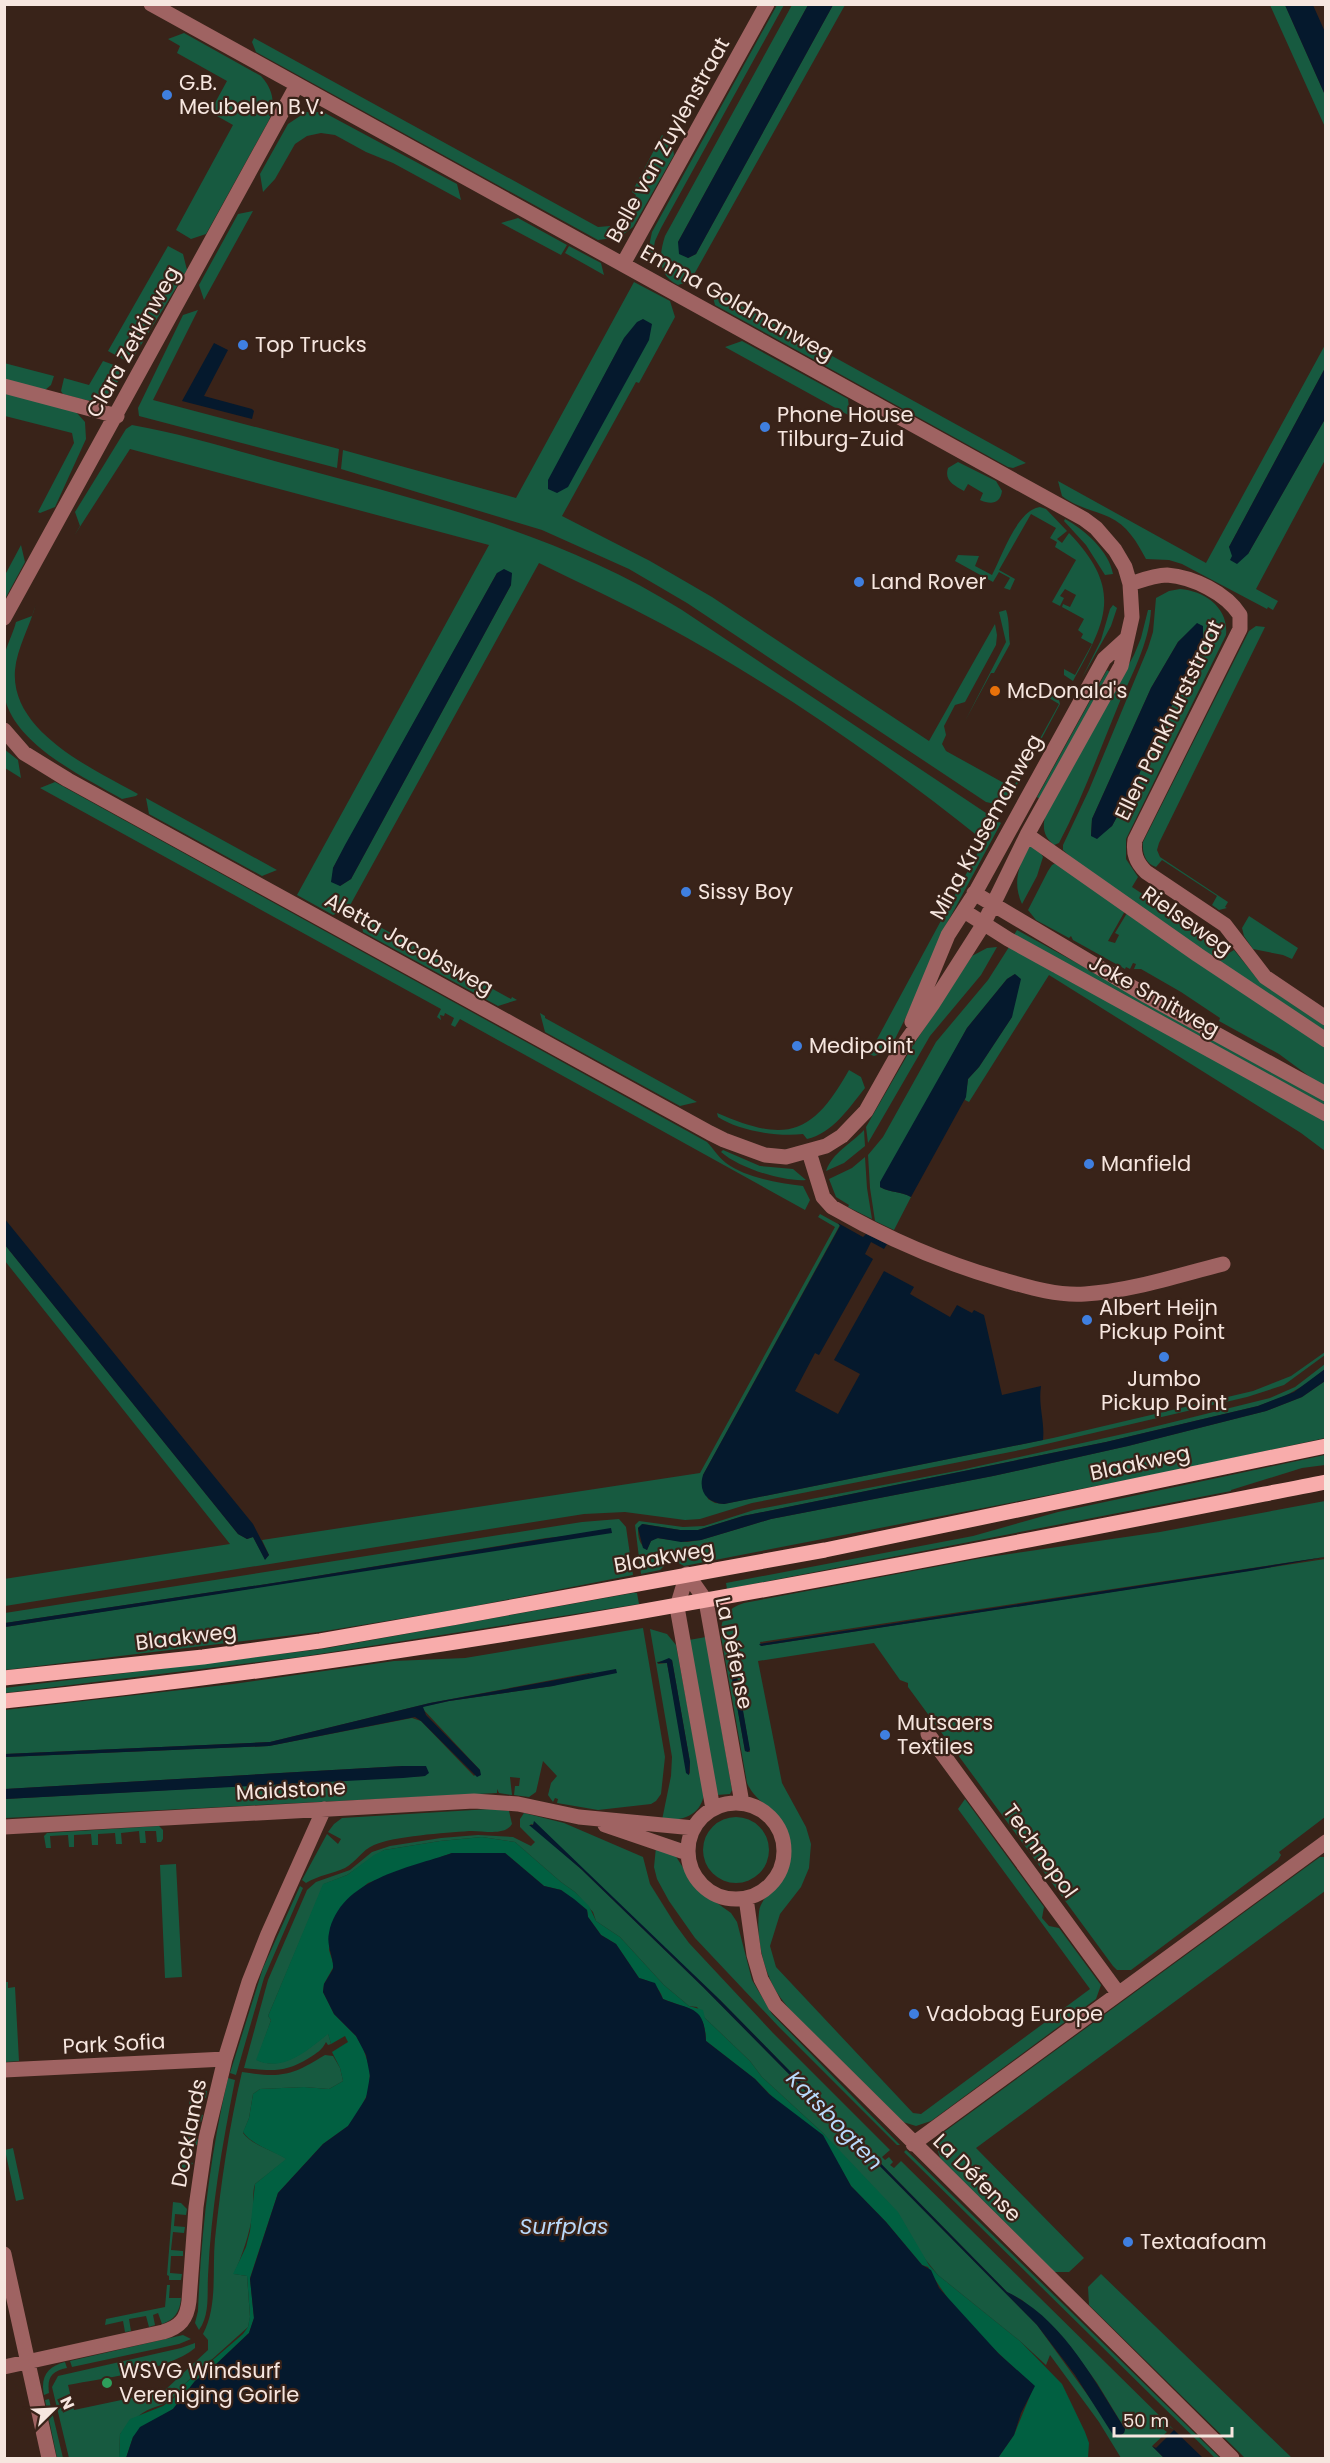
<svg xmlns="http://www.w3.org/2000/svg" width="1330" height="2463" viewBox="0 0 1330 2463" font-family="Poppins,sans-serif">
<rect width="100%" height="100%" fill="#392319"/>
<path fill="#175a40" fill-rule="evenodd" d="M777,5H784L661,228L655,241L651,263L648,251L652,232Z
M792,5H808L678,242L688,258L696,254L833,5H845L692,278L694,280L678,285C657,275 659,255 665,236Z
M1270,5H1285L1325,95V127Z
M184,33L261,76C273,89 276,104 269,120L206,234L191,239L176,230L177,228L233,125L210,112L227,81L177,53L180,46L168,39Z
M254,38L598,227L610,226L611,232L618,231L617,225L636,195L632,192L662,135L672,142L674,155L633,227L620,237L598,240L256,52L252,42Z
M323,112L457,184L461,200L393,163L366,152L335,135L321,133L307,136L295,144L275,179L263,192L260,174L288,124L306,112Z
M253,211L204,300L199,285L238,214Z
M518,218L567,245L561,255L501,223Z
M168,246L183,254L187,270L130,363L108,351Z
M569,246L601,263L604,275L565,253Z
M634,282L670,301L675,317L639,383L636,382L562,516L650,561L712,597L929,741L995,624L997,635L996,645L965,702L955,705L944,726L946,735L942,744L946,751L1002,782L1014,786L1059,704L1049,698L1053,689L1057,692L1060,704L1011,796L995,804L986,802L687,603L629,569L542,530L341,469L343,450L516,498ZM624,338L549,488V480Z
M711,289L1026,463L1013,468L1008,467L715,305Z
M198,310L153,400L339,449L337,468L139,416L138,408L183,315Z
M742,341L848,399L850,416L725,347Z
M1325,345V368L1229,547L1248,554L1325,419V460L1256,589L1278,601L1273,610L1268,607L1267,609L1182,564L1169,560L1146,559C1137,542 1127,525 1109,517C1093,510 1076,507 1062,496L1058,481L1206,563Z
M103,361L125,369C104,407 103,405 63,394L61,391L64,378L89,385Z
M4,363L54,376L51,385L45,390L5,379Z
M4,392L76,412L85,422L86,439L55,507L40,513L38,512L74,443L72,433L5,416Z
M132,425C189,435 247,454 304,469C435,504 566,537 682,610L1001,823L946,925L918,993L889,1051L874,1056L869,1054L984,841C883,760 776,686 662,624C621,602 580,583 539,563L348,909L333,915L297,895L489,545L130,449L74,536L80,526L75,512L126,429ZM497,573L511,585L351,879L340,886L333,868Z
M958,462L996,481L1002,491C1000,504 991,505 980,500L983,493L968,484L964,491C954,485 944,481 948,468Z
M1040,507L1046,509L1067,531L1057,539L1062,543L1069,533C1124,590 1106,621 1073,681L1064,675V669L1075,675L1092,644L1081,638L1083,634L1078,630L1084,619L1062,607L1063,604L1070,607L1076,595L1065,589L1060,596L1064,598L1060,606L1052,602L1076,560L1055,547L1057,542L1050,538L1056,528L1031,514L999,570L1015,579L1010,590L1004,588L1010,578L999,572L993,582L955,561L958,555L979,556L975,566L992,575C1002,556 1017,510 1040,507Z
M1065,519C1085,530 1109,551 1113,574L1105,575L1086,545L1064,521Z
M21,545L25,562L5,599V575Z
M1180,589C1205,591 1229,608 1226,635L1126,839V859L1138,877L1132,887L1209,938L1224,956L1234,950L1260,982L1325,1026V1032L1204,951L1074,860L1063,850V845L1089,790L1148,648L1153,632L1156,598L1169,591ZM1197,624L1203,627V644L1148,752L1136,782L1112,826L1099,835L1091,836L1092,819L1151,688L1178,642Z
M36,604C30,626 17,648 15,670C10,732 93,769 138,794L136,796L122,799C85,778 25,749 8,708C2,694 2,672 4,658C6,646 13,634 16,622L32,616Z
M1113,605L1117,608L1111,626L1082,678L1101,640L1110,609Z
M1006,610C1010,621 1008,633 1010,644L994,673H991L965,721L1006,642L999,612Z
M1148,610H1151C1149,644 1131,676 1118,706C1099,752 1082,799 1059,843L1054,845C1043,836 1042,827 1046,813L1134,655L1141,638Z
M1256,626L1265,627L1159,843L1157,850L1160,857L1228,902L1225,907L1227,908L1219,910L1212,905L1217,896L1162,860L1156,867C1145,864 1142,852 1143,842L1249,631Z
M1107,670L1111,673L1041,800L1037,797Z
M4,749L18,760L21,778L5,768Z
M55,782L707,1142C713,1148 718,1157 726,1163C746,1178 779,1183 803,1186L810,1200L805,1210L460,1019L455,1027L451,1025L454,1018L445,1013L444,1016L440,1015L441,1020L437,1017L441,1009L40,788Z
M146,798L277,870L262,876L149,814Z
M1029,845L1040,852L1043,857L1037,876L1022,904C1012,882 1019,866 1029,845Z
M1056,863L1125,911L1108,941L1115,943L1119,935L1115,933L1127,913L1325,1047V1088L1279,1054L1219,1021L1220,1018L1181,992L1141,969H1134L1136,964L1133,963L1130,969L1126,967L1125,969L1073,940L1071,936L1069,938L1036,920L1028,910L1048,871L1052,865Z
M360,916L511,999L512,997L517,1000L498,1006L363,932Z
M1249,916L1298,948L1292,959L1283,955L1253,949L1244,936L1242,928Z
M1017,930L1325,1100V1107L1014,935Z
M997,947L981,975L930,1036L868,1143L866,1127L912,1047L972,956L987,948Z
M1009,947L1054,970L1053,973L1058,972L1149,1022L1148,1025L1152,1024L1271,1089L1270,1092H1275L1325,1120V1151L1301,1133L1049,975L969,1102L965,1100L968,1079L979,1067L1012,1017L1015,974L1007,979L967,1028L880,1187C891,1193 900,1191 911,1197L894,1230L875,1221L870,1188L868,1155L883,1137L936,1042L988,980Z
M540,1013L545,1016V1018L697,1102L680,1106L545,1032Z
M849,1070L861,1077L865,1088C849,1108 833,1133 807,1139L803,1134C778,1137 739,1131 718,1117L717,1113C786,1143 812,1136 849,1070Z
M864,1130L865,1146L844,1163L826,1171C833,1152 850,1145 864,1130Z
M723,1150L760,1166L793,1169L806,1180C783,1182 739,1168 721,1152Z
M865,1157L867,1188L872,1219L848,1207L849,1205L836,1197L829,1179L852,1168Z
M820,1214L840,1225L703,1475L708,1499L715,1503L724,1504L1053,1438L1253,1391L1291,1376L1325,1352V1355L1284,1385L1247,1397L1025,1449L752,1503L700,1519L685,1520L625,1512L584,1514L5,1606L4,1579L230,1544L5,1261V1245L238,1534L247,1539L253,1537L265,1559L269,1555L262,1540L700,1473L835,1227L818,1217Z
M1325,1364V1369L1308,1383L1285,1396L1258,1406L1106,1442L743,1516L698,1530H680L643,1524L638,1528C638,1537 639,1544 647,1550L651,1541L656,1538L687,1542L701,1540L771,1519L993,1476L1128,1446L1266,1411L1302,1397L1325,1381V1438L1163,1473L684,1566L675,1561L674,1555L666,1556L667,1563L660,1570L641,1574L635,1525L639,1521L683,1527L704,1526L754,1510L961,1470L1141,1430L1270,1398L1295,1387Z
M1325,1455V1465L1302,1468L1231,1490V1491L727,1589L726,1583L973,1536L1058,1512Z
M1325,1501V1557L760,1642L761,1646L1325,1559V1817L1279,1852L1281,1855L1278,1860L1131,1970H1117L1113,1966L908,1687V1683L900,1680L874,1643L758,1661L782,1783L806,1827L811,1844L809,1868L801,1887L780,1914L770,1946L776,1967L913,2113L921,2114L1090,1989L958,1809L965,1799L1044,1907L1042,1918L1049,1926L1059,1928L1101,1985L1096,1999L931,2121L916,2126L903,2122C877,2096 851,2071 825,2045C808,2028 789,2012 776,1991C763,1969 756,1937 759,1912C760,1900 770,1894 777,1886C789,1873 793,1852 788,1835C781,1811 756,1804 747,1783L721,1636C720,1619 727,1608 744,1603L982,1558L1160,1532ZM724,1645L732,1648L750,1752L745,1751L727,1649L724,1648Z
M619,1519L626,1527L633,1575L459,1609L319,1632L5,1670V1627L611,1532L546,1538L280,1582L5,1623V1613L582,1522Z
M633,1593H637L639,1604L300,1657L5,1693L4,1688L322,1649Z
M643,1628L665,1757L661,1794L656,1801L651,1804L598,1810L557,1803L558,1799L555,1798L553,1802L548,1795L551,1783L557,1776L543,1761L536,1792L529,1797L514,1795L515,1786H519L520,1778L510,1777L512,1795L499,1793L497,1789V1793L5,1818V1799L425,1776L426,1766H403L5,1789V1757L269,1746L412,1718L421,1721L474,1776L480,1770L421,1707L449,1701L553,1686L594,1672L430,1703L270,1742L5,1754V1710L233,1684L394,1661L465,1658Z
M650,1629L667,1634L676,1645L704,1795C699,1817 683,1820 662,1820L671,1776L672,1757ZM672,1660L690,1762V1773L688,1775L667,1663L658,1664L657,1662Z
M706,1637L732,1790L730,1794L717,1795L689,1640Z
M490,1809L509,1811L512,1824C504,1837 482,1830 469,1831C445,1833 394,1836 374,1845C362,1850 356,1862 345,1868C332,1874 319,1875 306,1883L302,1880L327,1834L338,1844L341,1839L328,1832L334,1824L342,1818Z
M524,1813L564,1823L643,1857L650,1884L675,1924L689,1943L773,2033L890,2150L882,2157L885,2160L889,2157L893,2162L890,2165L894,2168L901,2161L1174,2430L1167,2425L1163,2429L1167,2432L1152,2446L1164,2458H1121L1099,2422L1050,2355L1046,2365L1020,2341L938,2275L824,2134L762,2077L750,2061L705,2018L697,2007L689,2006L664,1985L620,1937L596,1921L593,1912L575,1892L561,1882L515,1842L482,1837L440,1841L384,1850L347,1875L324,1884L268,2016L271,2020L257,2060C282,2072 309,2049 328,2033L331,2044L328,2045L326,2042C322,2050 317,2053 309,2058C285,2073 271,2071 244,2068L268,1980L307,1890L316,1882L350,1870L372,1852L390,1846L441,1838L478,1835L513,1837L531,1846L535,1842L520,1827V1819ZM530,1824L536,1825L720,2000L1007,2292L1022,2300L1070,2346L1097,2383L1125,2429L1124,2433L1118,2437L1037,2325L703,1987L581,1869Z
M703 1850a33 33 0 1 1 66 0a33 33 0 1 1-66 0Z
M159,1826L163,1830V1839L161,1842H157L156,1831H145L146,1843H140L139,1831L121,1833L122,1844H116L115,1833L98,1834V1845H92L91,1834L74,1835V1847H69L68,1835L50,1836L51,1848H46L44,1836L47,1833Z
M656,1847L675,1855L696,1888L731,1913L737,1922L752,1980L772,2014L900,2145H897L778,2026L695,1938L669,1901L657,1879L654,1867Z
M1320,1857H1325V1891L976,2148L1084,2258L1069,2272H1054L941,2161L937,2148L944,2132Z
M176,1864L182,1977L165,1978L160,1865Z
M300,1886L303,1888L264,1978L236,2075L230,2073L263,1968Z
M5,1982H8V1988L15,1987L19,2061L5,2062Z
M325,2055L333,2056L340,2068L343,2081L329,2089L304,2087L260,2089L253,2094L249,2118L243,2133C253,2146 272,2150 287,2159L255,2184C252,2192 254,2203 253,2213C249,2235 243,2253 234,2274L247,2276L250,2317L248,2327L180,2388C166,2410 159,2402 141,2414C134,2419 127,2427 120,2434L119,2458H69L52,2387L58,2376L181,2348L195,2343V2348C167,2371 104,2378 68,2385L74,2410L164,2391L208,2350V2340L203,2334C218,2306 212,2269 215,2239C221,2183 229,2127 242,2072C282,2078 291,2076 325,2055Z
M228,2078L235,2080C222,2146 211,2210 208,2276C207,2294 210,2315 199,2330L195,2323L198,2311C201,2232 210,2156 228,2078Z
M192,2088L207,2091L206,2098L195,2096L191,2113L203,2115L201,2122L190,2120L187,2137L198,2139L197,2145L185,2144L182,2161L193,2163L188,2171H178Z
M13,2148L24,2199L16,2201L5,2150Z
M906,2150L1220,2458H1215L907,2155L904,2152Z
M173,2202L181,2203L187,2209L186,2215L175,2214L174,2226L185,2227L184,2233L173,2232L171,2250L183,2251V2256H171L170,2273L182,2274L181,2280H169V2276L167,2275Z
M1101,2274L1292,2458H1245L1089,2305L1088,2287Z
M167,2285H170L169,2298H181C180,2312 174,2320 162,2324L158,2313L153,2315L155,2325L149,2327L146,2316L129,2319L131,2331L125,2332L123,2321L105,2325L106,2319L165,2307Z
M183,2335L191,2339L179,2344L72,2367L70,2361Z
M65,2362L67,2368C51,2371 47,2378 49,2393L44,2395C40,2377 48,2366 65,2362Z
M49,2399L63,2458H57L45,2400Z"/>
<path fill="#016041" d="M482,1837L515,1842L561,1882L575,1892L589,1906L596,1921L620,1937L664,1985L689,2006L703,2010L705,2018L750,2061L762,2077L824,2134L898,2212L929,2265L938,2275L1020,2341L1062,2384L1085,2432L1089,2443L1088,2458H998L1014,2435L1034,2386C996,2351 952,2313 928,2267L922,2265L886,2222L851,2186L839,2165L755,2079L706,2041C705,2007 690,2010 663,1999C659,1987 651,1981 639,1978L616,1944L601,1935L588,1917L587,1910L561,1890L544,1886L505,1853H452L368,1883L344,1904L331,1926L329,1950L334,1966L324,1984L323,1992L334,2014L356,2036L363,2048L370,2069L369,2091L358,2113L348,2126L323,2144L278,2193L250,2278L254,2318L249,2333L211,2369L195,2381L173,2409L133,2437L126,2458H119L120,2434L130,2419L163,2406L173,2399L180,2388L243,2334L248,2327L250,2316L247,2276L233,2274L246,2247L250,2231L255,2184L286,2159C272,2150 253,2146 243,2132L249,2118L253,2094L260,2089L304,2087L329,2089L343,2081L340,2068L332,2052L348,2042L345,2036L331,2044L328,2034C308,2050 283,2073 256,2060L271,2020L268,2016L323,1884L347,1875L374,1855L384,1850L440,1841Z"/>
<path fill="#05192d" d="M808,5H833L696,254L688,258L679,254L678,242Z
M1285,5H1313L1325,32V95Z
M643,319L652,324L649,340L568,487L557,493L548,489V480L624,338L637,322Z
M214,343L228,350L204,396L252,409L254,411L252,419L182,401Z
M1325,368V419L1248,554L1237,564L1230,560L1232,556L1229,547Z
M504,569L512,573L511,585L351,879L340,886L331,882L333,868L345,845L497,573Z
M1197,623L1203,626V644L1148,752L1136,782L1112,826L1097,839L1091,836L1092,819L1151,688L1178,642Z
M1015,974L1021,979L1012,1017L979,1067L968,1079L966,1097L911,1197C900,1191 891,1193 880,1187V1182L967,1028L1007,979Z
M4,1218L253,1524L269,1555L265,1560L253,1537L247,1539L238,1534L5,1245Z
M838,1223L863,1237L866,1234L887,1244L884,1249L871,1242L865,1254L873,1259L819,1355L815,1353L795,1391L838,1414L860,1374L834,1360L884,1271L914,1287L910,1294L950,1317L957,1305L972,1313L974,1310L984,1315L1002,1395L1041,1386C1038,1406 1045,1421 1043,1440L724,1504C707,1503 698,1491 703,1475L840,1226Z
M1325,1369V1381L1302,1397L1266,1411L1128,1446L993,1476L771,1519L701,1540L681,1542L658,1538L651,1541L647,1550L643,1548L638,1528L642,1524L680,1530H698L743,1516L1106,1442L1258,1406L1294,1392Z
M611,1528L612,1533L5,1627V1623L280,1582Z
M1325,1557L1250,1571L761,1646L759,1644Z
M734,1643L735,1648L732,1649L750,1750L748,1752L745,1751L727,1650L724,1647V1645Z
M669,1658L672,1660L690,1762L689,1775L686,1773L667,1663H657Z
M616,1669L617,1673L553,1686L449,1701L423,1707L426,1715L480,1770L481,1775L477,1777L421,1721L415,1717L269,1746L5,1757V1754L270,1742L430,1703Z
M403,1766H426L429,1773L425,1776L403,1778L5,1799V1789Z
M534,1821L720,2000L1007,2292C1063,2319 1093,2379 1125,2429L1124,2433L1115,2438L1075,2375L1037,2325L703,1987L581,1869L529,1825H533Z
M452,1853H505L544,1886L561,1890L574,1899L587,1910L588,1917L601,1935L616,1944L639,1978L655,1983L663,1999C692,2011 704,2005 706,2041L755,2079L769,2094L823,2135L851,2186L886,2222L922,2265L931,2270L939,2288L999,2354L1035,2386L1021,2413L1014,2435L998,2458H126L133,2437L140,2427L173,2409L195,2381L211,2369L249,2333L254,2318L250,2279L278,2193L323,2144L348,2126L366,2098L370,2076L366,2055L356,2036L334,2014L323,1992L324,1984L333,1969C334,1957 326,1946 329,1933C340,1879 409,1868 452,1853Z
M1174,2430L1203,2458H1164L1152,2446L1156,2448Z"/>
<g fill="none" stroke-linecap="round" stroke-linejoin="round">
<path stroke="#9f6362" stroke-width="15" d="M623,264L767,4
M4,386L117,416
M1130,584C1142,580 1155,575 1167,575C1193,577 1226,593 1240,615V629L1135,840C1133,853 1136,862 1146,872L1225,925L1265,977L1326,1018
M4,618L297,85
M4,730L24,753L68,780L710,1133L724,1140L765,1155L786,1157L826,1146L842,1136L866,1111L902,1047L932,1005L983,925L1027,835L1121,666L1132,617L1130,584L1125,567L1115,550L1096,528L1084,519L151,4
M1027,835L1198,955L1326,1040
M974,893L1147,996L1326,1094
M964,911L1008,939L1326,1114
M912,1022L948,935L975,893L1104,659L1126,639
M809,1152L823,1197L832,1207C886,1238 941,1262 1000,1279C1028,1287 1056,1296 1085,1294C1131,1291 1179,1275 1223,1264
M687,1574L677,1607L713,1809
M687,1574L706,1601L742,1803
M928,1734L1118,1993
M688 1851a48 48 0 1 1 96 0a48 48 0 1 1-96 0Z
M605,1825L687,1853
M4,1827L474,1801L518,1804L579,1817L694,1828
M746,1898L754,1955L761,1979L775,2005L1232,2458
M4,2070L225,2059
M913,2144L1326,1842
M4,2254L49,2458
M4,2367L163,2332C180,2327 187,2319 189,2301L196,2207L206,2138L225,2059L249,1982L268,1934L324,1809"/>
<path stroke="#f8acab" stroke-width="15" d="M4,1678L203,1657L320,1641L457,1617L825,1550L1326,1446
M4,1701C449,1656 887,1568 1326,1482"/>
</g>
<g fill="#3f7fe0" stroke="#392319" stroke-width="2">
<circle cx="167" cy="95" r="6"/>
<circle cx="243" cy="345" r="6"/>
<circle cx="765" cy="427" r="6"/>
<circle cx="859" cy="582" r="6"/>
<circle cx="686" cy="892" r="6"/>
<circle cx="797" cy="1046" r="6"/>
<circle cx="1089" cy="1164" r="6"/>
<circle cx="1087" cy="1320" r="6"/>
<circle cx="1164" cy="1357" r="6"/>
<circle cx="885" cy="1735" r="6"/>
<circle cx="914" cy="2014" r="6"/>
<circle cx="1128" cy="2242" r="6"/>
</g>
<circle fill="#e8710a" stroke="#392319" stroke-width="2" cx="995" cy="691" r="6"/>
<circle fill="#2e9e5b" stroke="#392319" stroke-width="2" cx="107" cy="2383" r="6"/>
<g text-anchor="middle" stroke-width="4.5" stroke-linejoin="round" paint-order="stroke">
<g font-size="21" fill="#f6e6df" stroke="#392319" text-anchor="start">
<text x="179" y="90">G.B.<tspan x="179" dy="24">Meubelen B.V.</tspan></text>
<text x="255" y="352">Top Trucks</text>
<text x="777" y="422">Phone House<tspan x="777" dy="24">Tilburg-Zuid</tspan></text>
<text x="871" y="589">Land Rover</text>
<text x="1007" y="698">McDonald's</text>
<text x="698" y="899">Sissy Boy</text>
<text x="809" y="1053">Medipoint</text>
<text x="1101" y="1171">Manfield</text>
<text x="1099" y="1315">Albert Heijn<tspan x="1099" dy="24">Pickup Point</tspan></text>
<text x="1164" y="1386" text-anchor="middle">Jumbo<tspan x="1164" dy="24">Pickup Point</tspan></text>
<text x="897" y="1730">Mutsaers<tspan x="897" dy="24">Textiles</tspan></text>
<text x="926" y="2021">Vadobag Europe</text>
<text x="1140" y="2249">Textaafoam</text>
<text x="119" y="2378">WSVG Windsurf<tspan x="119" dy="24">Vereniging Goirle</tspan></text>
</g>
<g font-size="21" fill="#f6e6df" stroke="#392319">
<text transform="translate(668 140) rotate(-61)" y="7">Belle van Zuylenstraat</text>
<text transform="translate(737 303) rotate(29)" y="7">Emma Goldmanweg</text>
<text transform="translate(133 342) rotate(-61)" y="7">Clara Zetkinweg</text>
<text transform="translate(1169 720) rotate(-64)" y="7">Ellen Pankhurststraat</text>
<text transform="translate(986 827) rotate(-61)" y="7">Mina Krusemanweg</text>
<text transform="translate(1187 921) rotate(35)" y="7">Rielseweg</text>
<text transform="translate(409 944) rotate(29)" y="7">Aletta Jacobsweg</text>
<text transform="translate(1154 996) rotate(29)" y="7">Joke Smitweg</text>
<text transform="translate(1140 1463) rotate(-12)" y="7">Blaakweg</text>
<text transform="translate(664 1557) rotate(-10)" y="7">Blaakweg</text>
<text transform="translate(186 1637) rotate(-7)" y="7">Blaakweg</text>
<text transform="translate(734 1653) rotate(78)" y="7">La Défense</text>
<text transform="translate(291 1790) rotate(-3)" y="7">Maidstone</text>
<text transform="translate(1040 1851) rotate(54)" y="7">Technopol</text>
<text transform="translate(114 2044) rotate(-3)" y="7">Park Sofia</text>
<text transform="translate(189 2133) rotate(-79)" y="7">Docklands</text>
<text transform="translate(977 2178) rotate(45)" y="7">La Défense</text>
</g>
<g font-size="22" font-style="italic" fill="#b9dafc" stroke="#392319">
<text transform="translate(835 2120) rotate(46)" y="8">Katsbogten</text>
<text x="564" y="2234">Surfplas</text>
</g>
</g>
<rect width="1330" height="2463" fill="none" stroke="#f6e6df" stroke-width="12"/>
<g transform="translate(54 2409) rotate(66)" stroke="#392319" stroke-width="4.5" paint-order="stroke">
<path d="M0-4.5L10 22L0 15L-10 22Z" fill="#f6e6df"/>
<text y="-9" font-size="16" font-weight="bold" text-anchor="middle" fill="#f6e6df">N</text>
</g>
<path d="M1114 2427v9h118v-9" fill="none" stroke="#f6e6df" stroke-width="3"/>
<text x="1123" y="2427" font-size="18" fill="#f6e6df" stroke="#392319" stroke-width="4.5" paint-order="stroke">50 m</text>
</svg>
